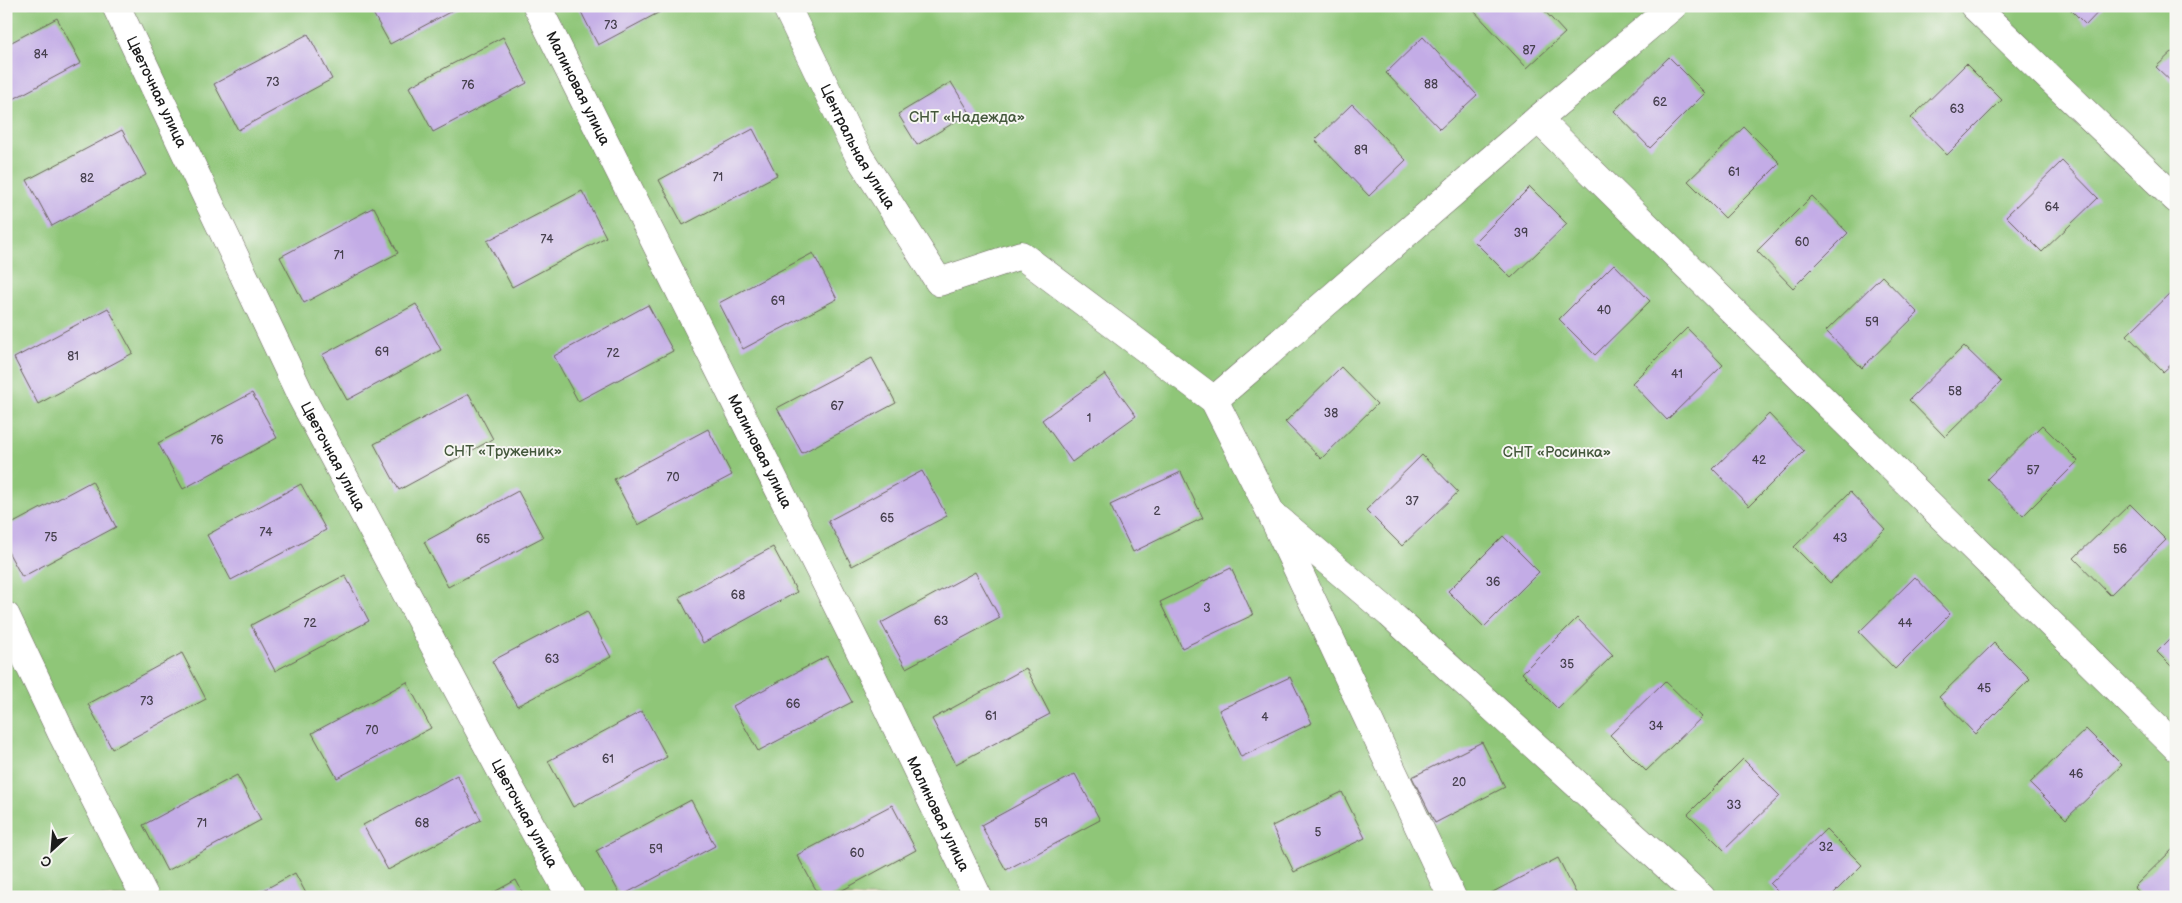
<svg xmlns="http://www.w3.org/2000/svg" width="2182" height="903" viewBox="0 0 2182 903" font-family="'Balsamiq Sans',sans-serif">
<rect width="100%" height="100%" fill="#f6f6f2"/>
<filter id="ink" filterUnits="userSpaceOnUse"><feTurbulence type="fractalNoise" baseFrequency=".02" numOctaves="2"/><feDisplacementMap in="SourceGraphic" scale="10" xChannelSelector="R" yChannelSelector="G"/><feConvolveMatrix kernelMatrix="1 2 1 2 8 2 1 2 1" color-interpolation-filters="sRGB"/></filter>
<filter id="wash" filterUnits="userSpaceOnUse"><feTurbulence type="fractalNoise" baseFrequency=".0096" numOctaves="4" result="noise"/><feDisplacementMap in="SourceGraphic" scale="20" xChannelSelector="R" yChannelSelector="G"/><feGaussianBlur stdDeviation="1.12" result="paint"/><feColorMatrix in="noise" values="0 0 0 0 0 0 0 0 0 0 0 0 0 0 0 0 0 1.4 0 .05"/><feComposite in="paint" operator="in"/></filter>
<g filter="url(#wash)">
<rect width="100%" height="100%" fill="#f2e2c9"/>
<path fill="#8fc678" stroke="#56714a" d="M6,6H2176V897H6Z"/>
<g id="blocks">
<path fill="#c3ace6" d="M369,6H461L390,44Z
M578,6H671L598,45Z
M1479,6H1540L1565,33L1527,68L1474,11Z
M2067,6H2104L2086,25Z
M57,18L81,63L6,103V45Z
M308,34L332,79L238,130L214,84Z
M503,37L527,83L433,132L409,87Z
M1423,37L1477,95L1440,129L1386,73Z
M2176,48V86L2156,67Z
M1669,57L1705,93L1650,148L1614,111Z
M1966,64L2002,100L1947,155L1911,118Z
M951,82L970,113L917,145L898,114Z
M1352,104L1406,160L1369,196L1315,140Z
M1744,127L1780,163L1725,218L1688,181Z
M753,129L777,175L683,225L659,180Z
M122,130L146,175L52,226L27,180Z
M2062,161L2098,198L2042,252L2006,216Z
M1530,187L1567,224L1511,278L1475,242Z
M582,191L606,237L512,287L487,241Z
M1812,196L1848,233L1793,288L1757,251Z
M374,207L398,253L304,303L280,257Z
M813,253L837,299L743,349L719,303Z
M1614,264L1650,301L1595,355L1559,319Z
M1882,276L1918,313L1862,368L1826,331Z
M2176,287V360L2163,372L2127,335Z
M416,304L441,350L347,400L322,355Z
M648,305L673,351L578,401L554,356Z
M108,308L133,353L38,404L14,358Z
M1687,328L1723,365L1667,420L1632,383Z
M1964,346L2001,382L1945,437L1909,400Z
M872,358L896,403L802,453L777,408Z
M1341,367L1377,404L1321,459L1285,422Z
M1105,374L1136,416L1072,462L1042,420Z
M252,393L277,438L183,489L158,443Z
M469,394L493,439L399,490L374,444Z
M1769,414L1804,451L1749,506L1713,469Z
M2042,425L2078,461L2023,516L1987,479Z
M708,429L732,475L638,525L614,479Z
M1422,455L1458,492L1402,546L1366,510Z
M922,471L947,516L852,566L828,521Z
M1181,472L1203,518L1133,552L1110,505Z
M92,481L116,527L22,577L6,548V527Z
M301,484L326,530L231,580L207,535Z
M518,491L543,537L448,587L424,542Z
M1850,492L1885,529L1830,583L1794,547Z
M2130,504L2166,540L2110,595L2074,558Z
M1503,536L1539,572L1484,627L1448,591Z
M773,547L797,592L703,643L679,597Z
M1231,568L1253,615L1182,648L1160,602Z
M975,572L1000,618L906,668L881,623Z
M345,575L369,621L275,671L251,625Z
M1915,577L1950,614L1895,669L1859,632Z
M587,611L611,657L517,706L492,661Z
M1577,618L1613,655L1558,709L1522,673Z
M2176,633V671L2157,652Z
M1994,643L2030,679L1975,734L1939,697Z
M182,653L206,699L112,749L88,704Z
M827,656L852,702L758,751L733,706Z
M1026,668L1050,714L956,764L932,719Z
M1290,677L1312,723L1241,757L1219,710Z
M1665,681L1702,717L1646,771L1610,735Z
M407,682L431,728L337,778L312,733Z
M642,711L667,757L573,807L548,761Z
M2086,729L2122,765L2066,819L2030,783Z
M1482,742L1505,787L1435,823L1412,777Z
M1743,759L1780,796L1724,850L1688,814Z
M1075,774L1100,820L1006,870L981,825Z
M237,775L261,820L167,871L143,825Z
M457,775L481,820L388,870L363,825Z
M1342,792L1365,838L1294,872L1272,826Z
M691,800L715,846L621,896L596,851Z
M892,805L916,850L830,897H820L797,855Z
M1826,829L1862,865L1830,897H1783L1770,884Z
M2176,846V897H2144L2134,887Z
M1558,858L1578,897H1490L1489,894Z
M295,873L308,897H251Z
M516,880L525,897H485Z"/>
</g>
</g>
<g filter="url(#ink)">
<use href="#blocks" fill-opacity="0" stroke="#676159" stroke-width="1"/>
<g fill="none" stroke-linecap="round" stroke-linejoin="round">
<defs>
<g id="minor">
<path id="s1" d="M116,6L302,398L507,782L571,897"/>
<path id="s2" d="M537,6L861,653L978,897"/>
<path id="s3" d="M786,6L859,156L939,282L1021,255L1214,400L1271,513L1452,897"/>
<path d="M1974,6L2176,199"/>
<path d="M1538,119L2176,747"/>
<path d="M1214,400L1538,119L1673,6"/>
<path d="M1279,520L1390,614L1701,897"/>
<path d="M6,616L62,734L145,897"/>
</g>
</defs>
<use href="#minor" stroke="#676159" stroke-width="29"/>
<use href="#minor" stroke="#fff" stroke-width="28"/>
</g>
</g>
<g text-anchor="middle" stroke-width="4" stroke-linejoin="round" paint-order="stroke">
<g font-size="12" fill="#46404e">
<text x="611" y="29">73</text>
<text x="1529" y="54">87</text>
<text x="41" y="58">84</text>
<text x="273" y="86">73</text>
<text x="1431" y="88">88</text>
<text x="468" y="89">76</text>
<text x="1660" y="106">62</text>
<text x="1957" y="113">63</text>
<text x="1361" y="154">89</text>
<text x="1734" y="176">61</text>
<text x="718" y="181">71</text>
<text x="87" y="182">82</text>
<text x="2052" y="211">64</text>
<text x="1521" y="237">39</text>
<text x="547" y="243">74</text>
<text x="1802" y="246">60</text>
<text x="339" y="259">71</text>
<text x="778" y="305">69</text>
<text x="1604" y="314">40</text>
<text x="1872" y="326">59</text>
<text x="382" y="356">69</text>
<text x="613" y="357">72</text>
<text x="73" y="360">81</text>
<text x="1677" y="378">41</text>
<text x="1955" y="395">58</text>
<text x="837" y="410">67</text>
<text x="1331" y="417">38</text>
<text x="1089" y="422">1</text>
<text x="217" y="444">76</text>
<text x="1759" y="464">42</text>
<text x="2033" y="474">57</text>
<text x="673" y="481">70</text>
<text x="1412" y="505">37</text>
<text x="1157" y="515">2</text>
<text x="887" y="522">65</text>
<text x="266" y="536">74</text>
<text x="51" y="541">75</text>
<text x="1840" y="542">43</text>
<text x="483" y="543">65</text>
<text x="2120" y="553">56</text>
<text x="1493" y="586">36</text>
<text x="738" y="599">68</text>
<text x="1207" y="612">3</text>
<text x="941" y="625">63</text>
<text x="310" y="627">72</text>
<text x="1905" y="627">44</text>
<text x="552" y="663">63</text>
<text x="1567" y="668">35</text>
<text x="1984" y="692">45</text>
<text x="147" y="705">73</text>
<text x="793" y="708">66</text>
<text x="991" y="720">61</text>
<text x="1265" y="721">4</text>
<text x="1656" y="730">34</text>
<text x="372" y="734">70</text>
<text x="608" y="763">61</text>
<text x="2076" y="778">46</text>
<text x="1459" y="786">20</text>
<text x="1734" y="809">33</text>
<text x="202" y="827">71</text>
<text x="422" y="827">68</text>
<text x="1041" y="827">59</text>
<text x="1318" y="836">5</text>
<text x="1826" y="851">32</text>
<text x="656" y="853">59</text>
<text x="857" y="857">60</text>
</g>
<g font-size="15" fill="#1c1c1c" stroke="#f6f6f2">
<text dy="5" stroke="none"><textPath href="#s2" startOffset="92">Малиновая улица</textPath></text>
<text dy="5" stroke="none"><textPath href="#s1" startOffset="95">Цветочная улица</textPath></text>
<text dy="5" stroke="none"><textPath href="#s3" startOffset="158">Центральная улица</textPath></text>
<text dy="5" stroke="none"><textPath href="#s2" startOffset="498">Малиновая улица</textPath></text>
<text dy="5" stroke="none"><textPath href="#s1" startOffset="500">Цветочная улица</textPath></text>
<text dy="5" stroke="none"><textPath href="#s1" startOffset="905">Цветочная улица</textPath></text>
<text dy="5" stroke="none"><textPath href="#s2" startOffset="902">Малиновая улица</textPath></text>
</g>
<g font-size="15" fill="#44583c" stroke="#f6f6f2">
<text x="967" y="122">СНТ «Надежда»</text>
<text x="503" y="456">СНТ «Труженик»</text>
<text x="1557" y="457">СНТ «Росинка»</text>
</g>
</g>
<rect width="2182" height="903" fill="none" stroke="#f6f6f2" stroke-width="25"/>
<g transform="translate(52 850) rotate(206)" stroke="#f6f6f2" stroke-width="4" paint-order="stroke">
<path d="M0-4L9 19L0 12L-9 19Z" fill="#1c1c1c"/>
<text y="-8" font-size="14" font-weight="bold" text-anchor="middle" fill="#1c1c1c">С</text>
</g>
</svg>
